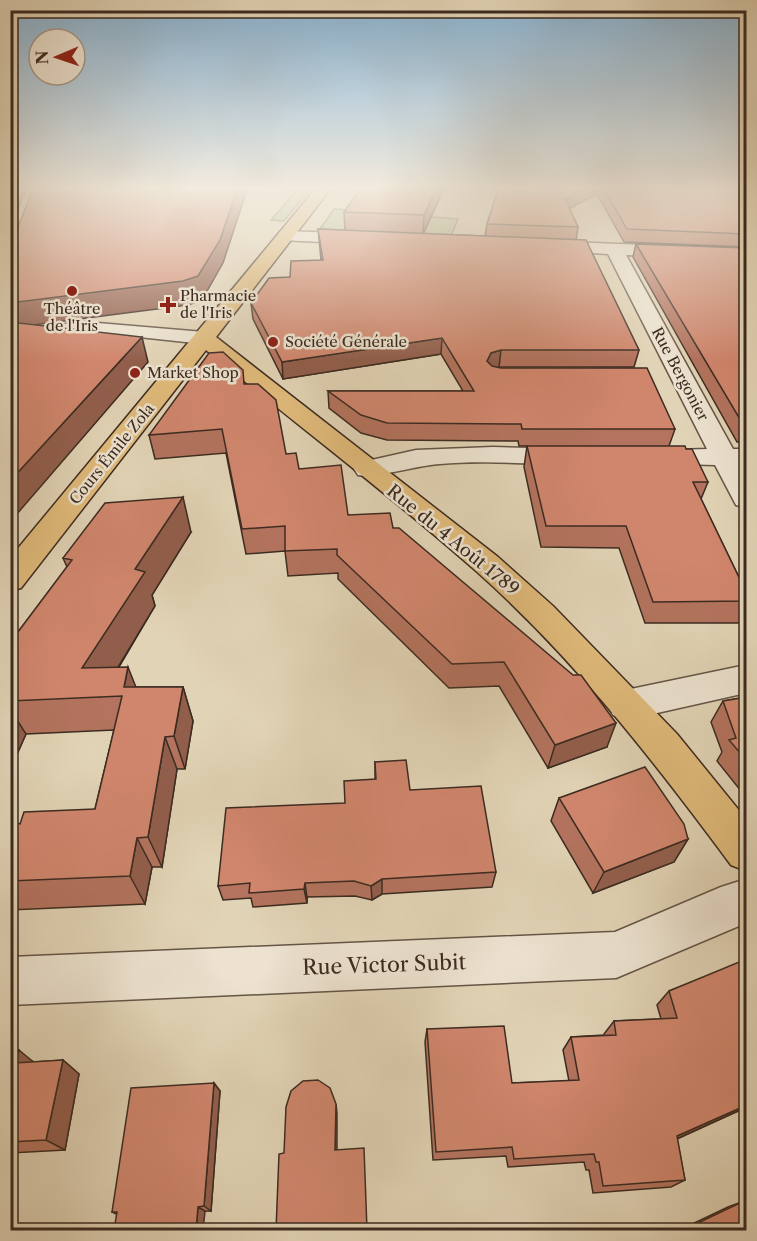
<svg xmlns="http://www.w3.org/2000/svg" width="757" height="1241" viewBox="0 0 757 1241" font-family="'Libre Caslon Text',serif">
<rect width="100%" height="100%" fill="#e1d3b5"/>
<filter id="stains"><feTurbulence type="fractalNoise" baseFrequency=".00333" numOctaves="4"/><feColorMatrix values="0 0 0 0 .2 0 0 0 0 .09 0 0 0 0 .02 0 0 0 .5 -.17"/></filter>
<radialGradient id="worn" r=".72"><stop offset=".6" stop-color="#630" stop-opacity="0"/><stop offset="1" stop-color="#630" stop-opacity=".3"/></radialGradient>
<path fill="#b0bd90" stroke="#767458" stroke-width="1.5" d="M300,187H312L284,221L271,220Z
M334,209L458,219L451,236L318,232Z"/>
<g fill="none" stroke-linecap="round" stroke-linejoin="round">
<defs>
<path id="minor" d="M286,231L364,234L373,239L364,244L280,240L277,236L280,232Z
M544,241L746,249V259L626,255L733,449H746V465H741L746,474V508L736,505L715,465L643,463L639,457L643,451L707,449L608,254L538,250L535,246L538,242Z
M86,322L204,332L212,333L215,338L212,343L204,344L111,334H86L10,343V330Z
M493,447L570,449L579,451L583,457L579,463L570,465C527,464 483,460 440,464C419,465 373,479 358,475L354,469L358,463L416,450Z
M746,665V693L626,720L613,715L608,705L613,695L626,690Z
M746,879V923L616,978L10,1005V957L615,932L721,887Z"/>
<path id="major" d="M317,187H332L216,337L498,557L553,606L677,734L746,819V871L731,865C654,761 573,657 476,571C389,494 296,424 206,350L21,588L10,591V558Z"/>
</defs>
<use href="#minor" stroke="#655546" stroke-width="3"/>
<use href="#major" stroke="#3c2b21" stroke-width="3"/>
<use href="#minor" fill="#ece2cf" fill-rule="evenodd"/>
<use href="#major" fill="#e0ba7a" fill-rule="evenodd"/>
</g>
<path fill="#b3735e" stroke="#3c2b21" stroke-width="1.5" d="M362,187H445L423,234L485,236L487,224L499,187H747V247L624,242L597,194L569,208L578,227L576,240L639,350L634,367H497L675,429L669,446L708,482L701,499L747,594V608L739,623H645L619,548L541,547L524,467L527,446H519L518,441L387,440L361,433L329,408L328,391H463L441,354L283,379L253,319L251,303L290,277L321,260L318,229L345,230L344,212Z
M636,244L747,248V442H737L633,257Z
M245,384L286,454L299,469L348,515L393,528L607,747L548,768L499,686L449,688L338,579V573L288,576L285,551L246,554L226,453L155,459L149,435Z
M191,532L152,595L155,606L119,667L136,687H183L193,721L185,769H177L162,867H152L145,904L10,910V822L20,824L95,809L114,730L26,734L10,770V636H15L67,567L63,558Z
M747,697V796H745L717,761L722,752L711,722L723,701Z
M375,762L410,790L496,872L492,887L382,894L372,900L355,896L307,897V903L253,907L251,898L223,900L218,886L345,803L375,779Z
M559,798L688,839L674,862L593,893L551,821Z
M747,961V1107L677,1139L685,1180L671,1187L593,1193L589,1170H586L584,1162L508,1167L506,1156L433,1160L425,1042L427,1029L512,1083L569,1081L563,1050L571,1037L604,1035V1034L614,1021L661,1019L657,1005L669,991Z
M10,1050L34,1062L63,1060L79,1074L65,1150L10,1153Z
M214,1083L220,1091L211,1211L116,1214L112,1212Z
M744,1201L747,1230H687L686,1227L728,1207Z"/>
<path fill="#925e4c" stroke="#3c2b21" stroke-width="1.5" d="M12,187H27L10,228V191Z
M238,187H248L223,263L202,300L188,305L10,328V303Z
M437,187H445L423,234L424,215Z
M589,187H599L597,194L563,212L565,199Z
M142,337L148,362L10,522V481Z
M442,338L441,354L283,379L282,362Z
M501,350L499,367L489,370L487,361L491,353Z
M183,497L191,532L152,595L155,606L100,697L82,668L135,569Z
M128,667L141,700L124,687Z
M183,687L193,721L185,769L174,736Z
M10,709L26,734L10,770Z
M616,723L607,747L548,768L555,745Z
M165,737L177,769L162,867L148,837Z
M137,838L152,867L145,904L130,876Z
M688,839L674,862L593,893L604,872Z
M382,879V894L372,900L371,886Z
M305,883L307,897V903L304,889Z
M19,1050L37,1065L15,1063Z
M63,1060L79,1074L65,1150L46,1140Z
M214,1083L220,1091L211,1211L204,1206Z
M336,1104L337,1113V1157L335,1150Z
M747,1105V1107L663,1145L677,1136Z
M198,1207L205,1211L203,1230H196Z"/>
<path fill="#d0866d" stroke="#3c2b21" stroke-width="1.5" d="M34,187H238L220,240L198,276L183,281L10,303V239L14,237Z
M362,187H437L424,215L344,212Z
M499,187H589L565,199L578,227L487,224Z
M603,187H733L747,202V234L627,229Z
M318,229L586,240L639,350H501L491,353L487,361L492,366L501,368H647L675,429H522L521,424L387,423L361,415L328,391H474L442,338L282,362L251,303L269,278L290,277L291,261L323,260Z
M636,244L747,248V426H744Z
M10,322L142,337L10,481Z
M223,352L243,370L244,384H258L276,400L286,454L296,453L299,469L341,465L348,515L390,513L393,528H399L573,675H581L616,723L555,745L504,662L452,664L337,555V549L285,551V526L242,529L222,429L149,435L209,353Z
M527,446H685L686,449H692L708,482H693L747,594V601L653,602L626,526H546Z
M183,497L135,569L145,572L82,668L128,667L124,687H183L174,736L165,737L148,837L137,838L130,876L10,881V822L20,824L24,812L95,809L122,696L10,701V636H15L72,560L63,558L105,503Z
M747,697V761L729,740L736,738L723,701Z
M406,760L410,790L481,786L496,872L382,879L371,886L354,881L305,883L304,889L249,893L250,883L218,886L226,808L345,803L344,781L376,779L375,762Z
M645,767L684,824L688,839L604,872L559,798Z
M744,960L747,961V1105L677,1136L685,1180L603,1186L599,1162H596L594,1154L514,1159L512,1147L436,1152L427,1029L504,1026L512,1083L579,1080L571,1037L616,1035L614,1021L677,1018L669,991Z
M10,1050H19L15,1063L63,1060L46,1140L10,1142Z
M318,1080L330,1088L336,1104L335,1150L364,1148L367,1230H276L279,1154L284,1153L286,1107L291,1091L303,1081Z
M214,1083L204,1206L198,1207L196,1230H114L117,1212H112L131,1088Z
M744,1201L747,1205V1230H702L700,1222Z"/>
<linearGradient id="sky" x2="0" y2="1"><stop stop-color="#88b4d5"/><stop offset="0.52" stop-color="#f2ebde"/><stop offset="1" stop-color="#f2ebde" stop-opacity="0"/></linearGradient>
<rect width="757" height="361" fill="url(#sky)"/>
<g fill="#8f2418" stroke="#ece2cf" stroke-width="2">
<circle cx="72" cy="291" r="6"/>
<path d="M165 296h6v6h6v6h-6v6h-6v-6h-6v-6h6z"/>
<circle cx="273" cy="342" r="6"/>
<circle cx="135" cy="373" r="6"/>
</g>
<g text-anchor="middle" stroke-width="5" stroke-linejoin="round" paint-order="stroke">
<g font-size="15" fill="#3c2b21" stroke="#ece2cf" text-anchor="start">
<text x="180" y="301">Pharmacie<tspan x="180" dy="17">de l'Iris</tspan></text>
<text x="72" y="314" text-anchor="middle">Théâtre<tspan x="72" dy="17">de l'Iris</tspan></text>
<text x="285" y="347">Société Générale</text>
<text x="147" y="378">Market Shop</text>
</g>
<g font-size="15" fill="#3c2b21" stroke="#ece2cf">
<text transform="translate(680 374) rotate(62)" y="5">Rue Bergonier</text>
<text transform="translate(112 454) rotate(-51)" y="5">Cours Émile Zola</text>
</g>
<g font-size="18" fill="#3c2b21" stroke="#ece2cf">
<text transform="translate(453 540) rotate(39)" y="6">Rue du 4 Août 1789</text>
</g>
<g font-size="21" fill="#3c2b21" stroke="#ece2cf">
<text transform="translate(384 965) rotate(-2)" y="7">Rue Victor Subit</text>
</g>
</g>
<rect width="757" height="1241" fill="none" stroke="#e1d3b5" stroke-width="36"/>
<rect x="12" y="12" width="733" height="1217" fill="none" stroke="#3c2b21" stroke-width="3"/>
<rect x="18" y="18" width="721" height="1205" fill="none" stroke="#3c2b21" stroke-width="1.5"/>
<g transform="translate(57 57) rotate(268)"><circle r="28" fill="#ece2cf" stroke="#a69989" stroke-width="1.5"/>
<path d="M0-4.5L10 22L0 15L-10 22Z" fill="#8f2418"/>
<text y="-9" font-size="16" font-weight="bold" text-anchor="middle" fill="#3c2b21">N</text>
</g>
<rect width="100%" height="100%" filter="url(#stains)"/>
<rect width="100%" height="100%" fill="url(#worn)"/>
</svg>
